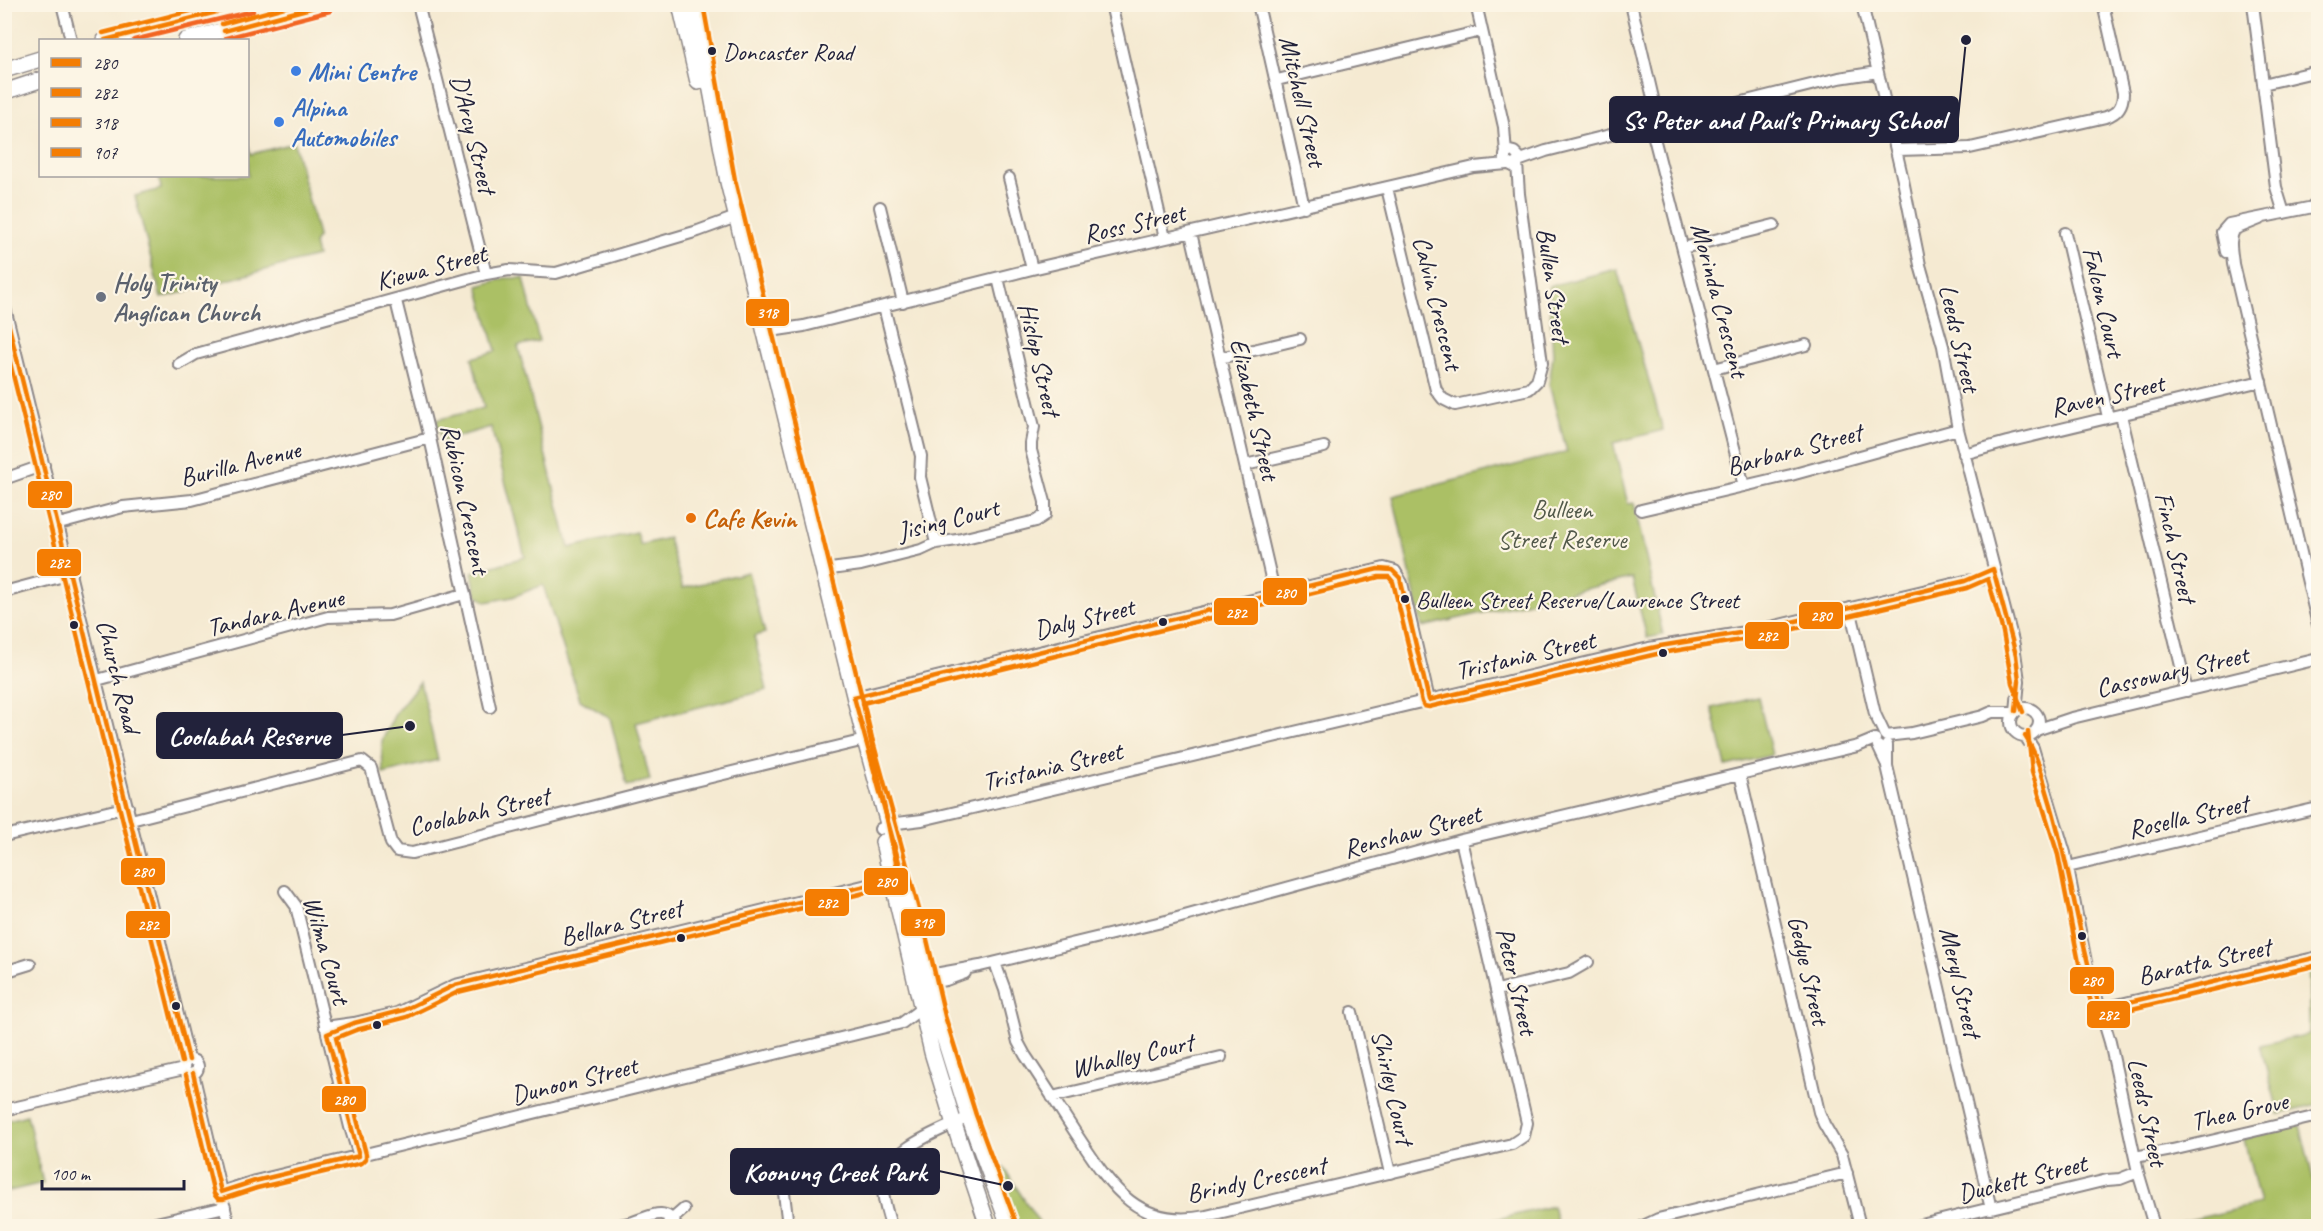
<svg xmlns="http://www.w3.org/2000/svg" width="2323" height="1231" viewBox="0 0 2323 1231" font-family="Caveat,sans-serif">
<rect width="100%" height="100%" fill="#fcf5e5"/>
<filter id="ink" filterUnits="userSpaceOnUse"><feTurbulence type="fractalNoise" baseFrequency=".0167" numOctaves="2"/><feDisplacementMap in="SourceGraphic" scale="12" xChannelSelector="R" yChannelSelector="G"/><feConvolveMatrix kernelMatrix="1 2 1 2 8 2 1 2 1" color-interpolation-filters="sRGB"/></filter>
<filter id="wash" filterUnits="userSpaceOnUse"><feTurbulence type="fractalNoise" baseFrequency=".008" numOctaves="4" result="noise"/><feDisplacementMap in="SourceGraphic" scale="24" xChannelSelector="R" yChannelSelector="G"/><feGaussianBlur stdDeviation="1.35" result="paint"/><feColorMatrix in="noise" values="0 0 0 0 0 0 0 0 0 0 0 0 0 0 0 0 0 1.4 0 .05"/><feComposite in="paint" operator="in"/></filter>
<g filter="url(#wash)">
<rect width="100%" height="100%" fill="#f5ead2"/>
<path fill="#abc065" stroke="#667150" stroke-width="1.5" d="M248,143L251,154L294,143L318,236L314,244L317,256L161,298L135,196L161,189L159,177L164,176H248Z
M1617,269L1663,430L1613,443L1628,504L1634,503L1663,635L1647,638L1632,578L1422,627L1393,496L1567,452L1549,384L1553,355L1549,286Z
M505,278H524L539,341L518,346L569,548L636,532L640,545L668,538L683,588L748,572L765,633L754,636L767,690L636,723L650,780L627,786L610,718L580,700L543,585L512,597L486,602L476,594L472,572L525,557L491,427L442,441L436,420L484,408L472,358L496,351L478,286Z
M420,682L438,760L383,774L382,741L396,712Z
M1758,697L1772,755L1726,766L1712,708Z
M2318,968V1105L2279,1114L2260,1045L2309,1034V970Z
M27,1115L43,1183L5,1192V1121Z
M2300,1125L2316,1191H2318V1226H2164L2260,1204L2244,1139Z
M981,1132L1041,1226H1016Z
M1553,1206L1558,1226H1468Z"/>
</g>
<g filter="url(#ink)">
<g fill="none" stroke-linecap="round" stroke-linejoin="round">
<defs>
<path id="street" d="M62,4L71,40
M418,4L486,274
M1111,4L1165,238
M1258,4L1304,207
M1476,4L1504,127L1506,154
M1631,4L1659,124
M1862,4L1903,180L1920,265L1943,346L1958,429L2014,645L2019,681L2016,711
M2253,4L2276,187L2284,213
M1277,80L1481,31
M2263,84L2318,71
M1651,126L1744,486
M1897,150L1970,148L2106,117C2118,113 2123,106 2123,93L2103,4
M1518,161L1519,157L1514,152L1510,151L1505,155V162L1513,166L1518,161L1546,151L1839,78L1878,72
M1009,178L1032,269
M1387,188L1436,390L1443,399L1455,405L1529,389L1537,381L1542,363L1519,194L1517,163
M880,207L903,302
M2262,218L2235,229C2228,239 2232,252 2233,264L2318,625
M1191,233L1275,595
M2065,233L2108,417
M1683,248L1774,225
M2226,252L2222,232L2229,224L2318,206
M396,301L430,438L490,707
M4,304L189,1060
M884,307L921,456L920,477L936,543
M764,332L804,326L1032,269L1474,167L1507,164
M1220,358L1300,339
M179,364L196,354L486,274L509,270L556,273L698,231L736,217
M1714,369L1806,345
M2121,415L2187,691
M1964,454L2007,442L2261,381
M1245,465L1324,447
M4,479L44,465
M1641,510L1791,475L1958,429
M59,524L123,507L192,500L430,438
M823,570L861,565L921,550L936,543L957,540L1036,521L1045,515V502L1031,450V443L1034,427L998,278
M4,592L71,574
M1850,608L1875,714L1885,735
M97,680L328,617L390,615L464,594
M854,697L1384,568L1395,571L1402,583L1429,700
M2011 722a14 14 0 1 1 28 0a14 14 0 1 1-28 0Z
M2036,730L2072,718L2318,659
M1886,736L1912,733L1983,716L1992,712H2015
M2025,736L2033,748L2065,853L2086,962L2110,1042L2138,1172L2154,1226
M1887,745V766L1991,1209
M1878,746L1886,763
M1740,774L1819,1112L1824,1124L1842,1155L1860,1226
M131,820L362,761L371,768L391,843L397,851L412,853L649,792L865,740
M880,829L889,824L922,820L1649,648L1758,630L1965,581L1996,578
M4,836L128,807
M2068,867L2318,808
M285,891L296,906L350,1127L359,1156
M995,963L1005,990L1018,1042L1025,1055C1042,1080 1058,1106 1075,1132C1109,1183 1135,1230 1206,1216L1512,1144L1524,1136L1527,1123L1461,840
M4,972L30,964
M924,977L929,975L980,966L1170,920L1461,840L1858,746L1875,739
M925,983L946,980L965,973
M1497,990L1569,973L1588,962
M2100,1009L2318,957
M1352,1012L1390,1173
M325,1027L354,1023L397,1013L455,985L896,878
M184 1067a7 7 0 1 1 14 0a7 7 0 1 1-14 0Z
M193,1073L229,1226
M1052,1097L1221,1057
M4,1110L184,1069
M2135,1157L2172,1150L2318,1116
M221,1192L255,1181L902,1023L922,1008
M784,1193L788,1226
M668,1223L684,1209
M143,1226L225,1207
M613,1226C620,1225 626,1224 633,1222C649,1217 666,1205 676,1226
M891,1226C888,1214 882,1199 883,1186C885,1148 940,1131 969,1117
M1643,1226L1658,1219L1847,1173
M1917,1226L2107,1180L2120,1179L2138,1172"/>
<path id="primary" d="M680,4L698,82
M695,4L728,182L865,740L918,933L938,1018L969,1117L1009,1226
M105,40L251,4
M186,40L328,4
M4,70L40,59
M4,92L40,80
M883,842L932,1052L954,1124L988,1226"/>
</defs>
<use href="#street" stroke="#8c8686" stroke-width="14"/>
<use href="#primary" stroke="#8c8686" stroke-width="18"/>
<use href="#street" stroke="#fff" stroke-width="10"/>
<use href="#primary" stroke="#fff" stroke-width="15"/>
<defs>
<path id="bus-1" d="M4,306L189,1060
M2025,736C2037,754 2042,775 2048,795C2070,866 2079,939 2100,1009L2318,957
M193,1073L221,1192L255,1181L359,1156L327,1034L354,1023L404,1010L455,985L903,877L854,697L1378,569L1392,570L1400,578L1429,700L1660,646L1758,630L1965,581L1993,569L2016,655L2019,681L2016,711"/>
<path id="bus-2" d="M4,338L182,1062
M2028,732L2032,772L2058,855L2079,963L2095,1015L2102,1016L2318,965
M186,1075L214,1194L218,1199H223L257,1188L362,1163L366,1159V1154L336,1038L356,1030L407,1017L458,992L897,885L899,877L863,703L1379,577H1389L1393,582L1422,702L1424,706L1429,707L1661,653L1760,637L1967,588L1988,579L2003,632L2012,683L2023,712"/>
<path id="bus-3" d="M703,4L735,180L872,738L925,931L945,1016L976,1115L1016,1223"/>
<path id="bus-4" d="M224,31L326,4
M105,40L249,4"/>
<path id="bus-5" d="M226,38L330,11
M134,40L253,11"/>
<path id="bus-6" d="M222,24L296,4
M103,33L218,4"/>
</defs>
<use href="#bus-1" stroke="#fcf5e5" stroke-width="9"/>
<use href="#bus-2" stroke="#fcf5e5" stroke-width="9"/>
<use href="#bus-3" stroke="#fcf5e5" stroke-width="9"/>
<use href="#bus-4" stroke="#fcf5e5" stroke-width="9"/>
<use href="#bus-5" stroke="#fcf5e5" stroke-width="9"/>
<use href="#bus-6" stroke="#fcf5e5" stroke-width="9"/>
<use href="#bus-1" stroke="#f47d03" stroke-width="4.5"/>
<use href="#bus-2" stroke="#f47d03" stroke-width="4.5"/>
<use href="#bus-3" stroke="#f47d03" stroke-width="4.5"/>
<use href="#bus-4" stroke="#f47d03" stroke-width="4.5"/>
<use href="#bus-5" stroke="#f26522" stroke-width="4.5"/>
<use href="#bus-6" stroke="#f47d03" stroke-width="4.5"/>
</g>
</g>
<g fill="#22223b" stroke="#fcf5e5" stroke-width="2">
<circle cx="712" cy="51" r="5"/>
<circle cx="1405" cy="599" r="5"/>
<circle cx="1163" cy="622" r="5"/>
<circle cx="74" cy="625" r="5"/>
<circle cx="1663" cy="653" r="5"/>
<circle cx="2082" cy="936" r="5"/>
<circle cx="681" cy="938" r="5"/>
<circle cx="176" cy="1006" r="5"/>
<circle cx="377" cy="1025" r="5"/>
</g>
<g fill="#3f7fe0" stroke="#fcf5e5" stroke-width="2">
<circle cx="296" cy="71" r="6"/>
<circle cx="279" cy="122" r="6"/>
</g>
<circle fill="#6b7280" stroke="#fcf5e5" stroke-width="2" cx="101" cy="297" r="6"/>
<circle fill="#e8710a" stroke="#fcf5e5" stroke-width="2" cx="691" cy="518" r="6"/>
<g text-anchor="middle" stroke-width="4.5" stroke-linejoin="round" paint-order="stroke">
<g font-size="24" fill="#22223b" stroke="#fcf5e5" text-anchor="start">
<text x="723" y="60">Doncaster Road</text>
<text x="1416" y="608">Bulleen Street Reserve/Lawrence Street</text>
</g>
<g font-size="26" font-weight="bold" fill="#366cbe" stroke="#fcf5e5" text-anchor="start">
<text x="308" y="80">Mini Centre</text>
<text x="291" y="116">Alpina<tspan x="291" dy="30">Automobiles</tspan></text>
</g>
<g font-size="26" fill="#22223b" stroke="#fcf5e5">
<text transform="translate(1303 101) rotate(77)" y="9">Mitchell Street</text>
<text transform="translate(474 134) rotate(76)" y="9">D'Arcy Street</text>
<text transform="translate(1134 223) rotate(-13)" y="9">Ross Street</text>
<text transform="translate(431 267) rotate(-15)" y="9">Kiewa Street</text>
<text transform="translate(1554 285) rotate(82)" y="9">Bullen Street</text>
<text transform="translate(1720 300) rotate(75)" y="9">Morinda Crescent</text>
<text transform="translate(2104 302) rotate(77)" y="9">Falcon Court</text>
<text transform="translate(1438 303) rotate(76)" y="9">Calvin Crescent</text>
<text transform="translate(1960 338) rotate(77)" y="9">Leeds Street</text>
<text transform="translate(1040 359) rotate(77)" y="9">Hislop Street</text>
<text transform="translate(2107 395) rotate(-13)" y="9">Raven Street</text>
<text transform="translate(1255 409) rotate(77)" y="9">Elizabeth Street</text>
<text transform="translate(1794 449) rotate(-15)" y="9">Barbara Street</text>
<text transform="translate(240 463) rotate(-14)" y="9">Burilla Avenue</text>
<text transform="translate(466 499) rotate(78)" y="9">Rubicon Crescent</text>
<text transform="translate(948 519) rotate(-14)" y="9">Jising Court</text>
<text transform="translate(2176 547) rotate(77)" y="9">Finch Street</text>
<text transform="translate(275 612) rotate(-13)" y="9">Tandara Avenue</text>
<text transform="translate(1084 618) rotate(-14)" y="9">Daly Street</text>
<text transform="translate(1525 655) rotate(-13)" y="9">Tristania Street</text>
<text transform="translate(2172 671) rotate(-13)" y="9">Cassowary Street</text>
<text transform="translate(119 676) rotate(76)" y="9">Church Road</text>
<text transform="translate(1052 766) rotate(-13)" y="9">Tristania Street</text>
<text transform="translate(479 811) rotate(-13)" y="9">Coolabah Street</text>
<text transform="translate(2188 816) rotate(-13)" y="9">Rosella Street</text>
<text transform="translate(1412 831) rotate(-15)" y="9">Renshaw Street</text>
<text transform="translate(621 922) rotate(-14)" y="9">Bellara Street</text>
<text transform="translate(327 950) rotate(74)" y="9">Wilma Court</text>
<text transform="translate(2204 961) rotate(-13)" y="9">Baratta Street</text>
<text transform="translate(1809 970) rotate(77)" y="9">Gedye Street</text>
<text transform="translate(1517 981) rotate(77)" y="9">Peter Street</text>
<text transform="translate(1961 982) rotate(77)" y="9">Meryl Street</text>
<text transform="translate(1132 1055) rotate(-13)" y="9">Whalley Court</text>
<text transform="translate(574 1080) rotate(-14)" y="9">Dunoon Street</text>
<text transform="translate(1393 1087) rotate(77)" y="9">Shirley Court</text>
<text transform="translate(2239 1111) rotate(-13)" y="9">Thea Grove</text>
<text transform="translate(2148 1112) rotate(78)" y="9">Leeds Street</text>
<text transform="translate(2022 1178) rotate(-14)" y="9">Duckett Street</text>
<text transform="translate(1256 1179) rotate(-12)" y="9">Brindy Crescent</text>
</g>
<g font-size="26" font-weight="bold" fill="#5b616d" stroke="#fcf5e5" text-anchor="start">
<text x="113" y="291">Holy Trinity<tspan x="113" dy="30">Anglican Church</tspan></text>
</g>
<g font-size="26" fill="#52594a" stroke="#fcf5e5">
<text x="1562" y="518">Bulleen<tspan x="1562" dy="30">Street Reserve</tspan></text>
</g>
<g font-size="26" font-weight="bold" fill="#c56008" stroke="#fcf5e5" text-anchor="start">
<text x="703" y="527">Cafe Kevin</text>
</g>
</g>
<path fill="none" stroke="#22223b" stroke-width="2" d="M1966 40L1958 119M410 726L342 735M1008 1186L939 1171"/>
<g fill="#22223b" stroke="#fcf5e5" stroke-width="2">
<circle cx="1966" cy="40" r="6"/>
<circle cx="410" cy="726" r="6"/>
<circle cx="1008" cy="1186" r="6"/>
</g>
<g fill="#22223b" stroke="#22223b" stroke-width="2">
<rect x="1610" y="97" width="348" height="45" rx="6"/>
<rect x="157" y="713" width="185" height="45" rx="6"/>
<rect x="731" y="1149" width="208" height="45" rx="6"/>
</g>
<g font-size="27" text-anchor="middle" font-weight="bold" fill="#fff">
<text x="1784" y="129">Ss Peter and Paul's Primary School</text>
<text x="249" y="745">Coolabah Reserve</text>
<text x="835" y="1181">Koonung Creek Park</text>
</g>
<g stroke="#fcf5e5" stroke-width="2">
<rect x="745" y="298" width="45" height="29" rx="6" fill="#f47d03"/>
<rect x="27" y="480" width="46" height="29" rx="6" fill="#f47d03"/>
<rect x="36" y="548" width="46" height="29" rx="6" fill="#f47d03"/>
<rect x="1262" y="577" width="46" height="29" rx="6" fill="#f47d03"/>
<rect x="1213" y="597" width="46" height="29" rx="6" fill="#f47d03"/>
<rect x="1798" y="601" width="46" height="29" rx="6" fill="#f47d03"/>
<rect x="1744" y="621" width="46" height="29" rx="6" fill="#f47d03"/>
<rect x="120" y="857" width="46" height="29" rx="6" fill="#f47d03"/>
<rect x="863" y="867" width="46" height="29" rx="6" fill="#f47d03"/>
<rect x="804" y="888" width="46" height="29" rx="6" fill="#f47d03"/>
<rect x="900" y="908" width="46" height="29" rx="6" fill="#f47d03"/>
<rect x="125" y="910" width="46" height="29" rx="6" fill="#f47d03"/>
<rect x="2069" y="966" width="46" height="29" rx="6" fill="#f47d03"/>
<rect x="2086" y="1000" width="45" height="29" rx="6" fill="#f47d03"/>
<rect x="321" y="1085" width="46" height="28" rx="6" fill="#f47d03"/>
</g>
<g font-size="16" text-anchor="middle" font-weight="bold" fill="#fff">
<text x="767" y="318">318</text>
<text x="50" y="500">280</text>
<text x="59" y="568">282</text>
<text x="1285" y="598">280</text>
<text x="1236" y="618">282</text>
<text x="1821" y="621">280</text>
<text x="1767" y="641">282</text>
<text x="143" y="877">280</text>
<text x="886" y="887">280</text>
<text x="827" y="908">282</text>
<text x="923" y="928">318</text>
<text x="148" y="930">282</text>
<text x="2092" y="986">280</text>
<text x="2108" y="1020">282</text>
<text x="344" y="1105">280</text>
</g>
<rect width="2323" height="1231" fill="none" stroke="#fcf5e5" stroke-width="24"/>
<rect x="39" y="39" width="210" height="138" fill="#fcf5e5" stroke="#a5a1a1" stroke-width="1.5"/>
<rect x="51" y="58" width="30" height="9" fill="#f47d03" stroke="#a5a1a1" stroke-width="1.5"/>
<text x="93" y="69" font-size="18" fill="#22223b">280</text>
<rect x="51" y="88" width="30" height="9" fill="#f47d03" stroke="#a5a1a1" stroke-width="1.5"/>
<text x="93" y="99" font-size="18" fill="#22223b">282</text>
<rect x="51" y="118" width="30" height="9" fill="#f47d03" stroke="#a5a1a1" stroke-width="1.5"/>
<text x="93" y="129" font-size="18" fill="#22223b">318</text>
<rect x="51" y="148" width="30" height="9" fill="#f47d03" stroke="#a5a1a1" stroke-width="1.5"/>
<text x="93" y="159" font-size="18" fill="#22223b">907</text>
<path d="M42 1180v9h142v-9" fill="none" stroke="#22223b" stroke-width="3"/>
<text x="51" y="1180" font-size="18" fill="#22223b" stroke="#fcf5e5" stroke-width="4.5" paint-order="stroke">100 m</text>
</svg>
